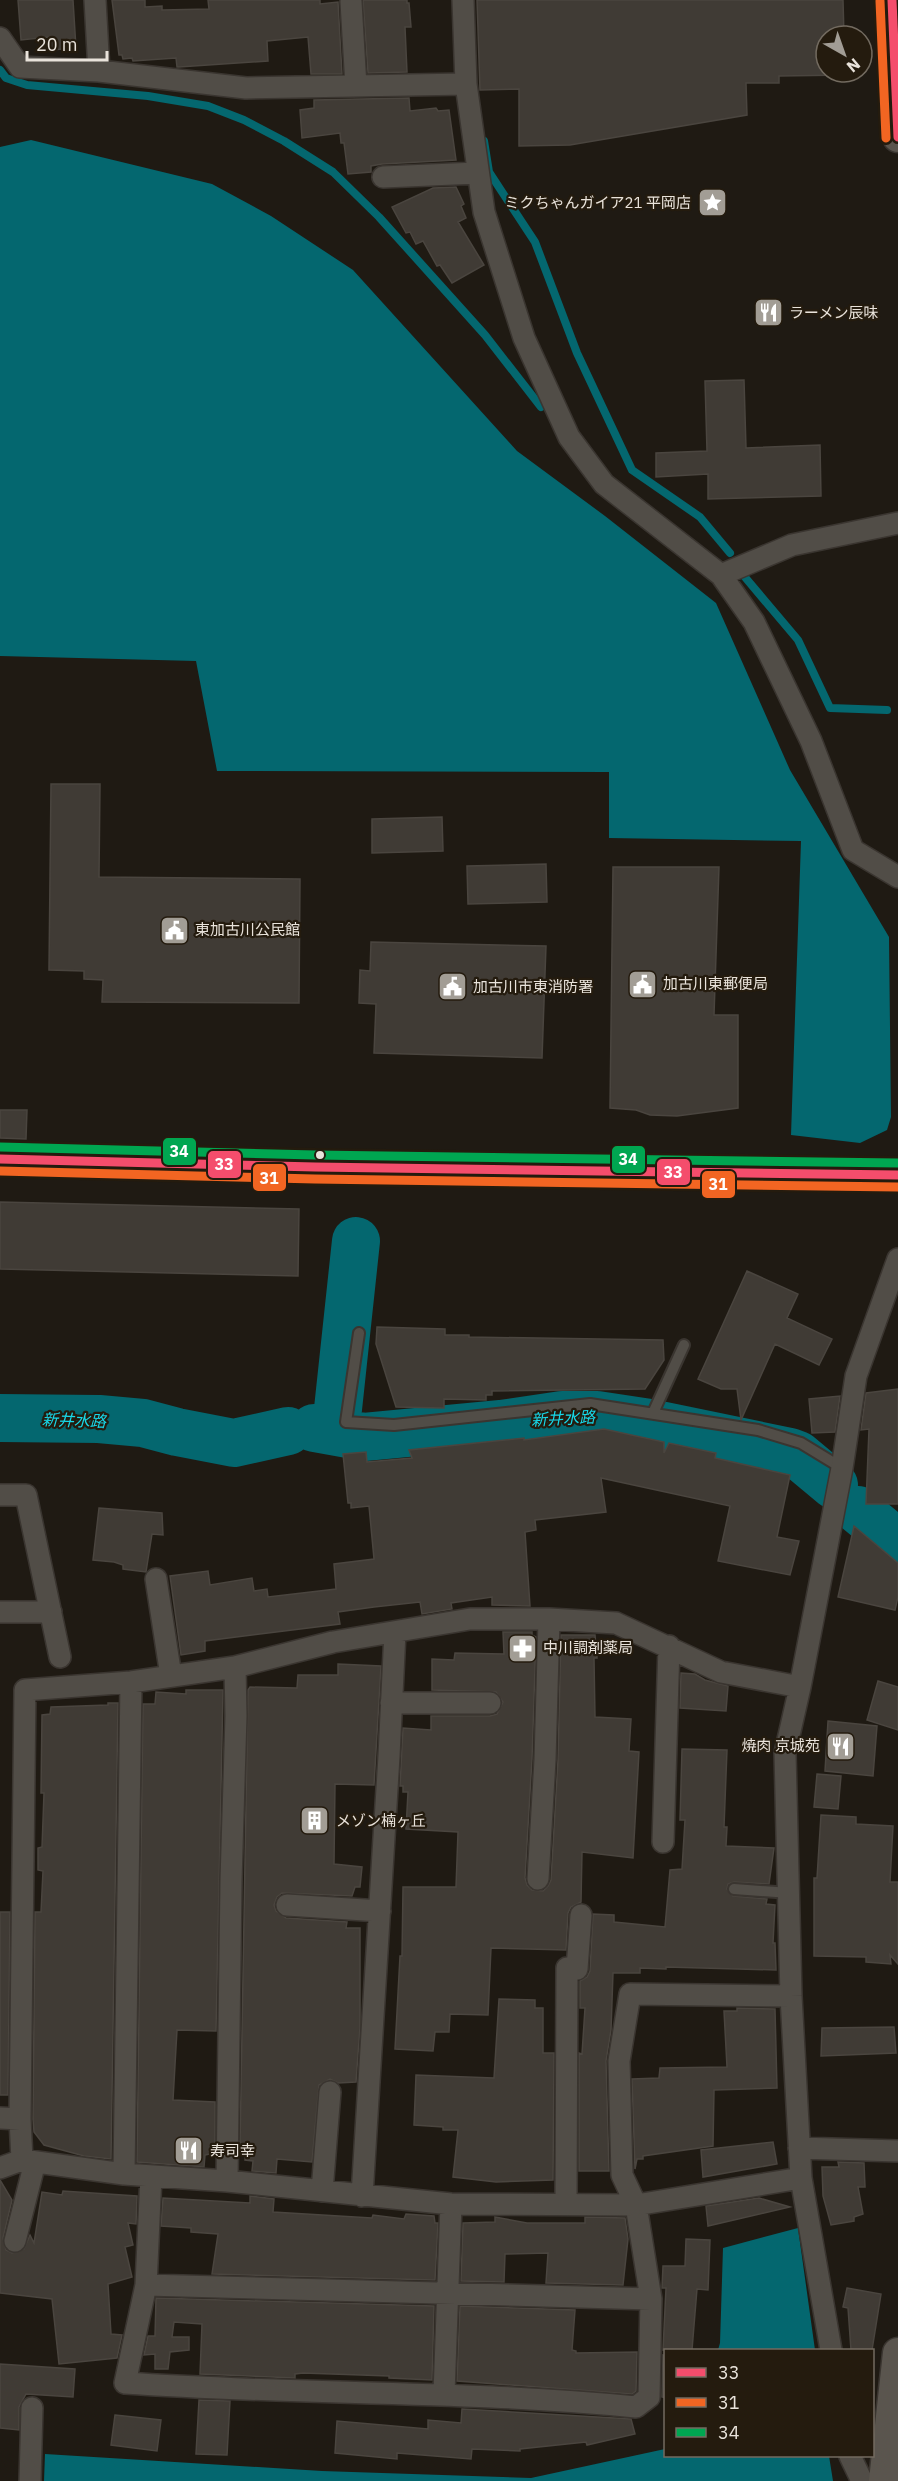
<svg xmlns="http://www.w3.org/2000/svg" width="898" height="2481" viewBox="0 0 898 2481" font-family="'IBM Plex Sans','Noto Sans JP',sans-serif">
<rect width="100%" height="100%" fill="#1f1a13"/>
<path fill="#04676f" d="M31,140L212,184L271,216L353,270L517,451L605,516L716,603L790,770L889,937L891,1117L887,1130L860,1143L791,1135L801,841L609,838V772L217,771L196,661L0,656V147Z
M798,2228L815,2350H718L720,2343L723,2248Z
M665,2449L666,2456H829L833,2481H44L45,2454L322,2471L531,2478Z"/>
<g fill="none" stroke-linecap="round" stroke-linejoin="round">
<path stroke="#04676f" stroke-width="8" d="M0,70L6,78L27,85L148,96L208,106L244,120L284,141L333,172L379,217L485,335L541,407
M484,141L489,172L535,242L577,353L632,470L700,517L730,553
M744,576L798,640L830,708L887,710"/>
<path stroke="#04676f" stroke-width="48" d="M338,1409L356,1241
M0,1418L99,1419L143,1423L177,1432L234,1443L288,1431
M314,1428L364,1437L501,1424L562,1415H597L650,1423L790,1452L798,1455L834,1485
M858,1510L898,1543"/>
</g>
<path fill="#403b35" stroke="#4a453f" stroke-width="1.5" d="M18,0H73L76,48L50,50L49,37L21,40Z
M112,0H145V7L162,6V10L209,9L208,0H320V4L338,2L342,74H311L308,37L267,41L268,61L179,67H177L176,58L133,61L132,58L123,59L122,55H119Z
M363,0H407V3H409L411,27H405L407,72L368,73Z
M477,0H843L844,36H826V72H846V75L779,76V83H746L747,115L570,145L519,146V89L480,90Z
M409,98L410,111L436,108L438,111L449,110L456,160L382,164L371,166V172L348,174L344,143H341L340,133L302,138L300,110L314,108V100Z
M456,187L464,204L461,206L466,218L458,222L484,265L452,283L440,265L437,266L423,241L416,244L410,232L406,233L392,207L433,188Z
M744,380L746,448L820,445L821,496L708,499V474L656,477V453L707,451L705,381Z
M51,784H100L99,877L300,879L299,1003L102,1002L103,980L84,979V971L49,970Z
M442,817L443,851L372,853V819Z
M546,864L547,902L468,904L467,866Z
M613,867H719L714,1015H738V1108L677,1116L650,1115L636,1110L610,1108Z
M371,942L546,946L542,1058L374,1053L376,1004L359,1003L360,970L370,971Z
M0,1110H27L26,1139L0,1138Z
M0,1202L299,1209L298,1276L0,1269Z
M747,1271L798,1294L787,1318L832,1339L819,1365L775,1344L741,1420L737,1389H721L698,1379Z
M377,1327L445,1329V1335H469V1337L663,1340L664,1360L645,1389L492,1391V1395H486V1400L444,1399V1408L396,1407L376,1344Z
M898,1389V1504H866L869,1429L861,1430L866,1393Z
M840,1396L835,1432L812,1433L809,1399Z
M604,1429L664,1442V1453L669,1443L716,1453L715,1458L790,1475L777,1537L799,1541L790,1575L718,1561L730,1506L601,1478L606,1512L535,1520L536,1530L525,1532L530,1606L492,1605V1597L451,1603L452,1609L422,1614L420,1602L374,1607L338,1612L340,1624L205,1641V1651L181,1655L170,1576L208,1571L210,1585L252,1578L254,1591L267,1589L268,1597L336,1589L334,1564L374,1559L369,1506L351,1508V1503H348L343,1454L366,1452L367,1462L412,1458L409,1450L524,1438V1440Z
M99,1508L162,1513L163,1535L152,1534L146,1572L123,1569V1565L114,1562L93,1560Z
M854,1526L898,1563V1597L895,1610L838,1597Z
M503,1632H532V1635L536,1637L532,1759L525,1878L527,1885L532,1890L543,1891L548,1886L551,1880L558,1760L561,1635H595L597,1658H594L595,1717L631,1719L629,1751L639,1752L633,1858L582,1852L581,1902L571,1907L568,1913L566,1950L491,1948L488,2015L450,2014L449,2032H435L433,2051L395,2049L400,1956H402L403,1887H456L458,1832L406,1829L408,1792H403V1786H400L403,1728L431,1730V1716H490L497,1714L503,1702L496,1692L432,1690V1659L454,1660L455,1653L504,1654Z
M338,1664L381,1666L374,1785L335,1784L334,1864L362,1867L360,1887H355L352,1896L282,1893L277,1897L274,1905L276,1911L286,1918L347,1922L346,1928H360V2027L356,2082L338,2083L330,2079L319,2085L312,2162L277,2159L276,2173L252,2171L253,2161L245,2160L247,2145L240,2146L248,1690L250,1687L297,1688L298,1675H338Z
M681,1673L695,1674L705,1680L728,1686L726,1711L680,1708Z
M878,1681L898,1687V1730L867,1720Z
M186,1690H223L216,2031L177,2030L173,2100L215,2102V2153L205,2155L204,2167L137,2162L143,1704H155L156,1692L186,1694Z
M108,1703H118L111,2159L84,2156L44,2145L34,2132L33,2119L35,1912H41L43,1871L38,1870V1848L42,1847L44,1793H41L42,1715L50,1714L51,1707L108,1705Z
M828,1721L877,1726L873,1776L825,1771Z
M682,1749L727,1750L724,1827H727L726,1846L774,1848L769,1884L734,1882L728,1884L727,1889L733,1896L767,1899L766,1904L775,1905L773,1943H775L776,1970L666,1967V1969L640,1968V1973H613L611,2030L606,2061L609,2171H579V2053L582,2054L585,2008H580V1981L587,1977L590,1971L593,1914L614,1915V1922L665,1927L670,1870L682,1869L685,1820H680Z
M817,1774L841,1776L838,1809L814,1807Z
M821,1815L856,1817V1824L893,1826L890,1882H898V1964L890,1955L891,1964L866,1962V1957L814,1956V1878H817Z
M0,1912H10L8,2095H0Z
M499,1999L535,2000V2008H543V2053H554L553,2180L496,2182L453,2177L458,2130H443V2127L414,2125L416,2075L494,2078Z
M737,2008L775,2009L777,2088L714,2090L713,2146L643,2156V2159H637L635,2169L632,2079L659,2078L660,2068L727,2067L724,2011H737Z
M894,2027L896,2053L821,2056L822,2028Z
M773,2142L777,2164L703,2177L701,2150Z
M838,2162L864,2163L865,2187H858L863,2214L854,2217V2221L831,2225L823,2196L822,2167H839Z
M0,2180L12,2200L3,2238L6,2250L12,2253L24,2249L30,2235L34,2243L42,2192L62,2195L63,2191L137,2196L136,2224L128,2223L133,2245L125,2247L132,2277L108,2284L111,2334L122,2335L117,2358L59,2364L52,2299L0,2293Z
M250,2196L274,2199L273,2212L372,2218L373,2215L404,2219L406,2214L434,2216L435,2223H438L435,2280L212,2274L218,2234L191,2232V2228L161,2226L163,2198L250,2203Z
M759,2198L790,2207L708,2226L706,2206Z
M495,2217L527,2223H585V2217L625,2218L628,2239L623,2285L546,2283L548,2253L505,2254L504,2282L461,2281L463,2223L495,2222Z
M686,2239L710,2240L708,2290L697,2289L692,2350H663L666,2288H662L663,2266H685Z
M847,2288L881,2294L872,2350H851L848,2308L843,2307Z
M156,2298L434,2306L432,2380L389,2378V2376L303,2373L295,2374V2378L200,2374L202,2324L174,2322L172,2337H189V2350L170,2352L168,2369H155V2354L144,2355L148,2336H155Z
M460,2306L575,2310L572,2350L576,2351V2353L637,2352L636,2391L632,2394L457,2381Z
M663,2355L666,2356V2398L662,2397Z
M0,2364L75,2369L73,2397L26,2394L19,2407V2430L0,2428Z
M199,2400L230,2401L227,2455L196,2454Z
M462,2409L631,2419L635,2434L587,2445L586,2442L520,2449V2451L472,2449L471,2459L397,2453V2459L335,2453L337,2421L428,2429V2420L461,2423Z
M115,2415L161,2420L157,2451L111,2445Z"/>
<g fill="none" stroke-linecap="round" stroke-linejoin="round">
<defs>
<path id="service" d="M359,1333L346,1422L394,1425L590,1404L758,1430L801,1443L842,1468
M653,1413L684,1345
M734,1889L790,1893"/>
<path id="minor" d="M95,0L99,71
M463,0L466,84L484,212L524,338L569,437L604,484L721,575L754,622L811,741L853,850L898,877
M351,2L356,86
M0,38L20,67L99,71L246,88L466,84
M383,177L477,173
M721,575L792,545L898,523
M0,1495H26L60,1657
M156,1579L171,1676
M0,1612H51
M391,1703H490
M663,1842L669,1646
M538,1879L545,1760L549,1619
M287,1905L380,1911
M0,2118L20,2119
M799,2148L898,2151
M22,2160L20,2119L25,1690L131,1682L235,1667L333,1642L470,1619H549L616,1623L721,1672L800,1687
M0,2168L22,2160L124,2174L227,2181L451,2204L636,2205L801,2178
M124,2174L131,1682
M151,2176L146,2285L125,2383C295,2395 466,2390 636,2407L649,2397L651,2299L636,2205L622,2175L619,2061L630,1994L791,1996
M227,2181L231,1881L236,1716L235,1667
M322,2191L330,2092
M362,2196L389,1756L395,1632
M566,2204L567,1968L577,1969L581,1915
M15,2241L35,2162
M146,2285L651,2299
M831,2350L801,2178L791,1996L785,1753L800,1687L842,1468L856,1376L898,1259
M444,2394L451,2204
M850,2456L862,2481
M30,2481L32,2408"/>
<path id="tertiary" d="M0,1159L315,1167L898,1175"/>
<path id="secondary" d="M892,0L898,137
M884,2481L898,2353"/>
</defs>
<use href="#service" stroke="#3a3530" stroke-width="14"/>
<use href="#minor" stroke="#3a3530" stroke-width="24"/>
<use href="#tertiary" stroke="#3a3530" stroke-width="30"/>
<use href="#secondary" stroke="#3a3530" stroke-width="33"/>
<use href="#service" stroke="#514d47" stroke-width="10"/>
<use href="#minor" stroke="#514d47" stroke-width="21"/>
<use href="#tertiary" stroke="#514d47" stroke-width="27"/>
<use href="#secondary" stroke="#5a554e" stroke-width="30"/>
<defs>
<path id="bus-1" d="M892,0L898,137
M0,1159L315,1167L898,1175"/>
<path id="bus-2" d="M880,1L886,138
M0,1171L315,1179L898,1187"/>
<path id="bus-3" d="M0,1147L315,1155L898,1163"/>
</defs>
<use href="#bus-1" stroke="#241b0e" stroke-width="14"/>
<use href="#bus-2" stroke="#241b0e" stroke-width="14"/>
<use href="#bus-3" stroke="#241b0e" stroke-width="14"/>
<use href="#bus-1" stroke="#f44d6c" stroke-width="9"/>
<use href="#bus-2" stroke="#f26522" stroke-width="9"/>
<use href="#bus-3" stroke="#00a651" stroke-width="9"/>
</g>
<defs>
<symbol id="sight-square" viewBox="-11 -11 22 22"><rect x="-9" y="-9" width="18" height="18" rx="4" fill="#a29d95" stroke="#241b0e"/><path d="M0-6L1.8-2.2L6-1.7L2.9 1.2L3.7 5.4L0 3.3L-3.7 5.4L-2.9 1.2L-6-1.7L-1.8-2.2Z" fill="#fff"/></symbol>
<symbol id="restaurant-square" viewBox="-11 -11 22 22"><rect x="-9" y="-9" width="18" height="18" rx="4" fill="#a29d95" stroke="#241b0e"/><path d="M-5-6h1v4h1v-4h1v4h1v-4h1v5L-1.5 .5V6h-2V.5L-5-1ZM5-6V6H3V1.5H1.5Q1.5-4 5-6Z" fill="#fff"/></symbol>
<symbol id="civic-square" viewBox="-11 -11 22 22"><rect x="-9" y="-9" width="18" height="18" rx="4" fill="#a29d95" stroke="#241b0e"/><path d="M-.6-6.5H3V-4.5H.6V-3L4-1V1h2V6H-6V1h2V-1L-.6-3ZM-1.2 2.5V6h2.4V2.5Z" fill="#fff"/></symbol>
<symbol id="pharmacy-square" viewBox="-11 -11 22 22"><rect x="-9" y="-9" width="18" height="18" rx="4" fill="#a29d95" stroke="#241b0e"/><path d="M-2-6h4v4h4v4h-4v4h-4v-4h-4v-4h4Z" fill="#fff"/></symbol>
<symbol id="building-square" viewBox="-11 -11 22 22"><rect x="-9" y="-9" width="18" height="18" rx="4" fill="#a29d95" stroke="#241b0e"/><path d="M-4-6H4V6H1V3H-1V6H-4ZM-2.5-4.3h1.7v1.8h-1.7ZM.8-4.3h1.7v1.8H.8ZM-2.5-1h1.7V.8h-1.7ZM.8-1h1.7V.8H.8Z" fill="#fff"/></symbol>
</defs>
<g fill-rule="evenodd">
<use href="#sight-square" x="696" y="186" width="33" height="33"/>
<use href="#restaurant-square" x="752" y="296" width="33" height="33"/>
<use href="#civic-square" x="158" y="914" width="33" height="33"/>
<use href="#civic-square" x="626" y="968" width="33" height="33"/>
<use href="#civic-square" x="436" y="970" width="33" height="33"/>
<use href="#pharmacy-square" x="506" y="1632" width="33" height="33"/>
<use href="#restaurant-square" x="824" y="1730" width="33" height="33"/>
<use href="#building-square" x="298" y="1804" width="33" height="33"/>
<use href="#restaurant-square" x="172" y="2134" width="33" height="33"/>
</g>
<circle fill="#e9e3db" stroke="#241b0e" stroke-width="2" cx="320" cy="1155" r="5"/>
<g text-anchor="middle" stroke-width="4.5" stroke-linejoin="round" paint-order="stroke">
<g font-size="15" fill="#e9e3db" stroke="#241b0e" text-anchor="start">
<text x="691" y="208" text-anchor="end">ミクちゃんガイア21 平岡店</text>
<text x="789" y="318">ラーメン辰味</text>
<text x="195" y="935">東加古川公民館</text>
<text x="663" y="989">加古川東郵便局</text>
<text x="473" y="992">加古川市東消防署</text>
<text x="543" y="1653">中川調剤薬局</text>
<text x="820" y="1751" text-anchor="end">焼肉 京城苑</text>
<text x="336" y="1826">メゾン楠ヶ丘</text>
<text x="210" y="2156">寿司幸</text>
</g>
<g font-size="16" font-style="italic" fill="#17d8e9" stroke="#241b0e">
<text transform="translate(563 1418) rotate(-3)" y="6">新井水路</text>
<text transform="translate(74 1420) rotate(2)" y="6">新井水路</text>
</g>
</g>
<g stroke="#241b0e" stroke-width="2">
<rect x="162" y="1137" width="35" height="29" rx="6" fill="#00a651"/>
<rect x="611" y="1145" width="35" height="29" rx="6" fill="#00a651"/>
<rect x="207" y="1150" width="35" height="29" rx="6" fill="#f44d6c"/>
<rect x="656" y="1158" width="35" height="28" rx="6" fill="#f44d6c"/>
<rect x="252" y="1163" width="35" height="29" rx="6" fill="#f26522"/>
<rect x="701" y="1170" width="35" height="29" rx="6" fill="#f26522"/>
</g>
<g font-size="16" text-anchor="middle" font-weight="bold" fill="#fff">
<text x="179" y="1157">34</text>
<text x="628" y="1165">34</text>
<text x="224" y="1170">33</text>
<text x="673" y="1178">33</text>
<text x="269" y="1184">31</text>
<text x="718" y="1190">31</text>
</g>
<rect x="664" y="2349" width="210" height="108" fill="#241b0e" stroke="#736b60" stroke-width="1.5"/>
<rect x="676" y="2368" width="30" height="9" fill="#f44d6c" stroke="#736b60" stroke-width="1.5"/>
<text x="718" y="2379" font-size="18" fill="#e9e3db">33</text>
<rect x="676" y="2398" width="30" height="9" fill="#f26522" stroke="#736b60" stroke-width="1.5"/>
<text x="718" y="2409" font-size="18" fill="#e9e3db">31</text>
<rect x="676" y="2428" width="30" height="9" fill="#00a651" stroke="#736b60" stroke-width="1.5"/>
<text x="718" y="2439" font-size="18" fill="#e9e3db">34</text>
<g transform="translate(844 54) rotate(140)"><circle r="28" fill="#241b0e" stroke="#736b60" stroke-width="1.5"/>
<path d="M0-4.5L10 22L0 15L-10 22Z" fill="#a29d95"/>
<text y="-9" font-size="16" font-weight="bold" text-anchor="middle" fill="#e9e3db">N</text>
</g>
<path d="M27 51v9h80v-9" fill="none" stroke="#e9e3db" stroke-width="3"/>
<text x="36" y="51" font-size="18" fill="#e9e3db" stroke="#241b0e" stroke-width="4.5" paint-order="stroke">20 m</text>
</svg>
